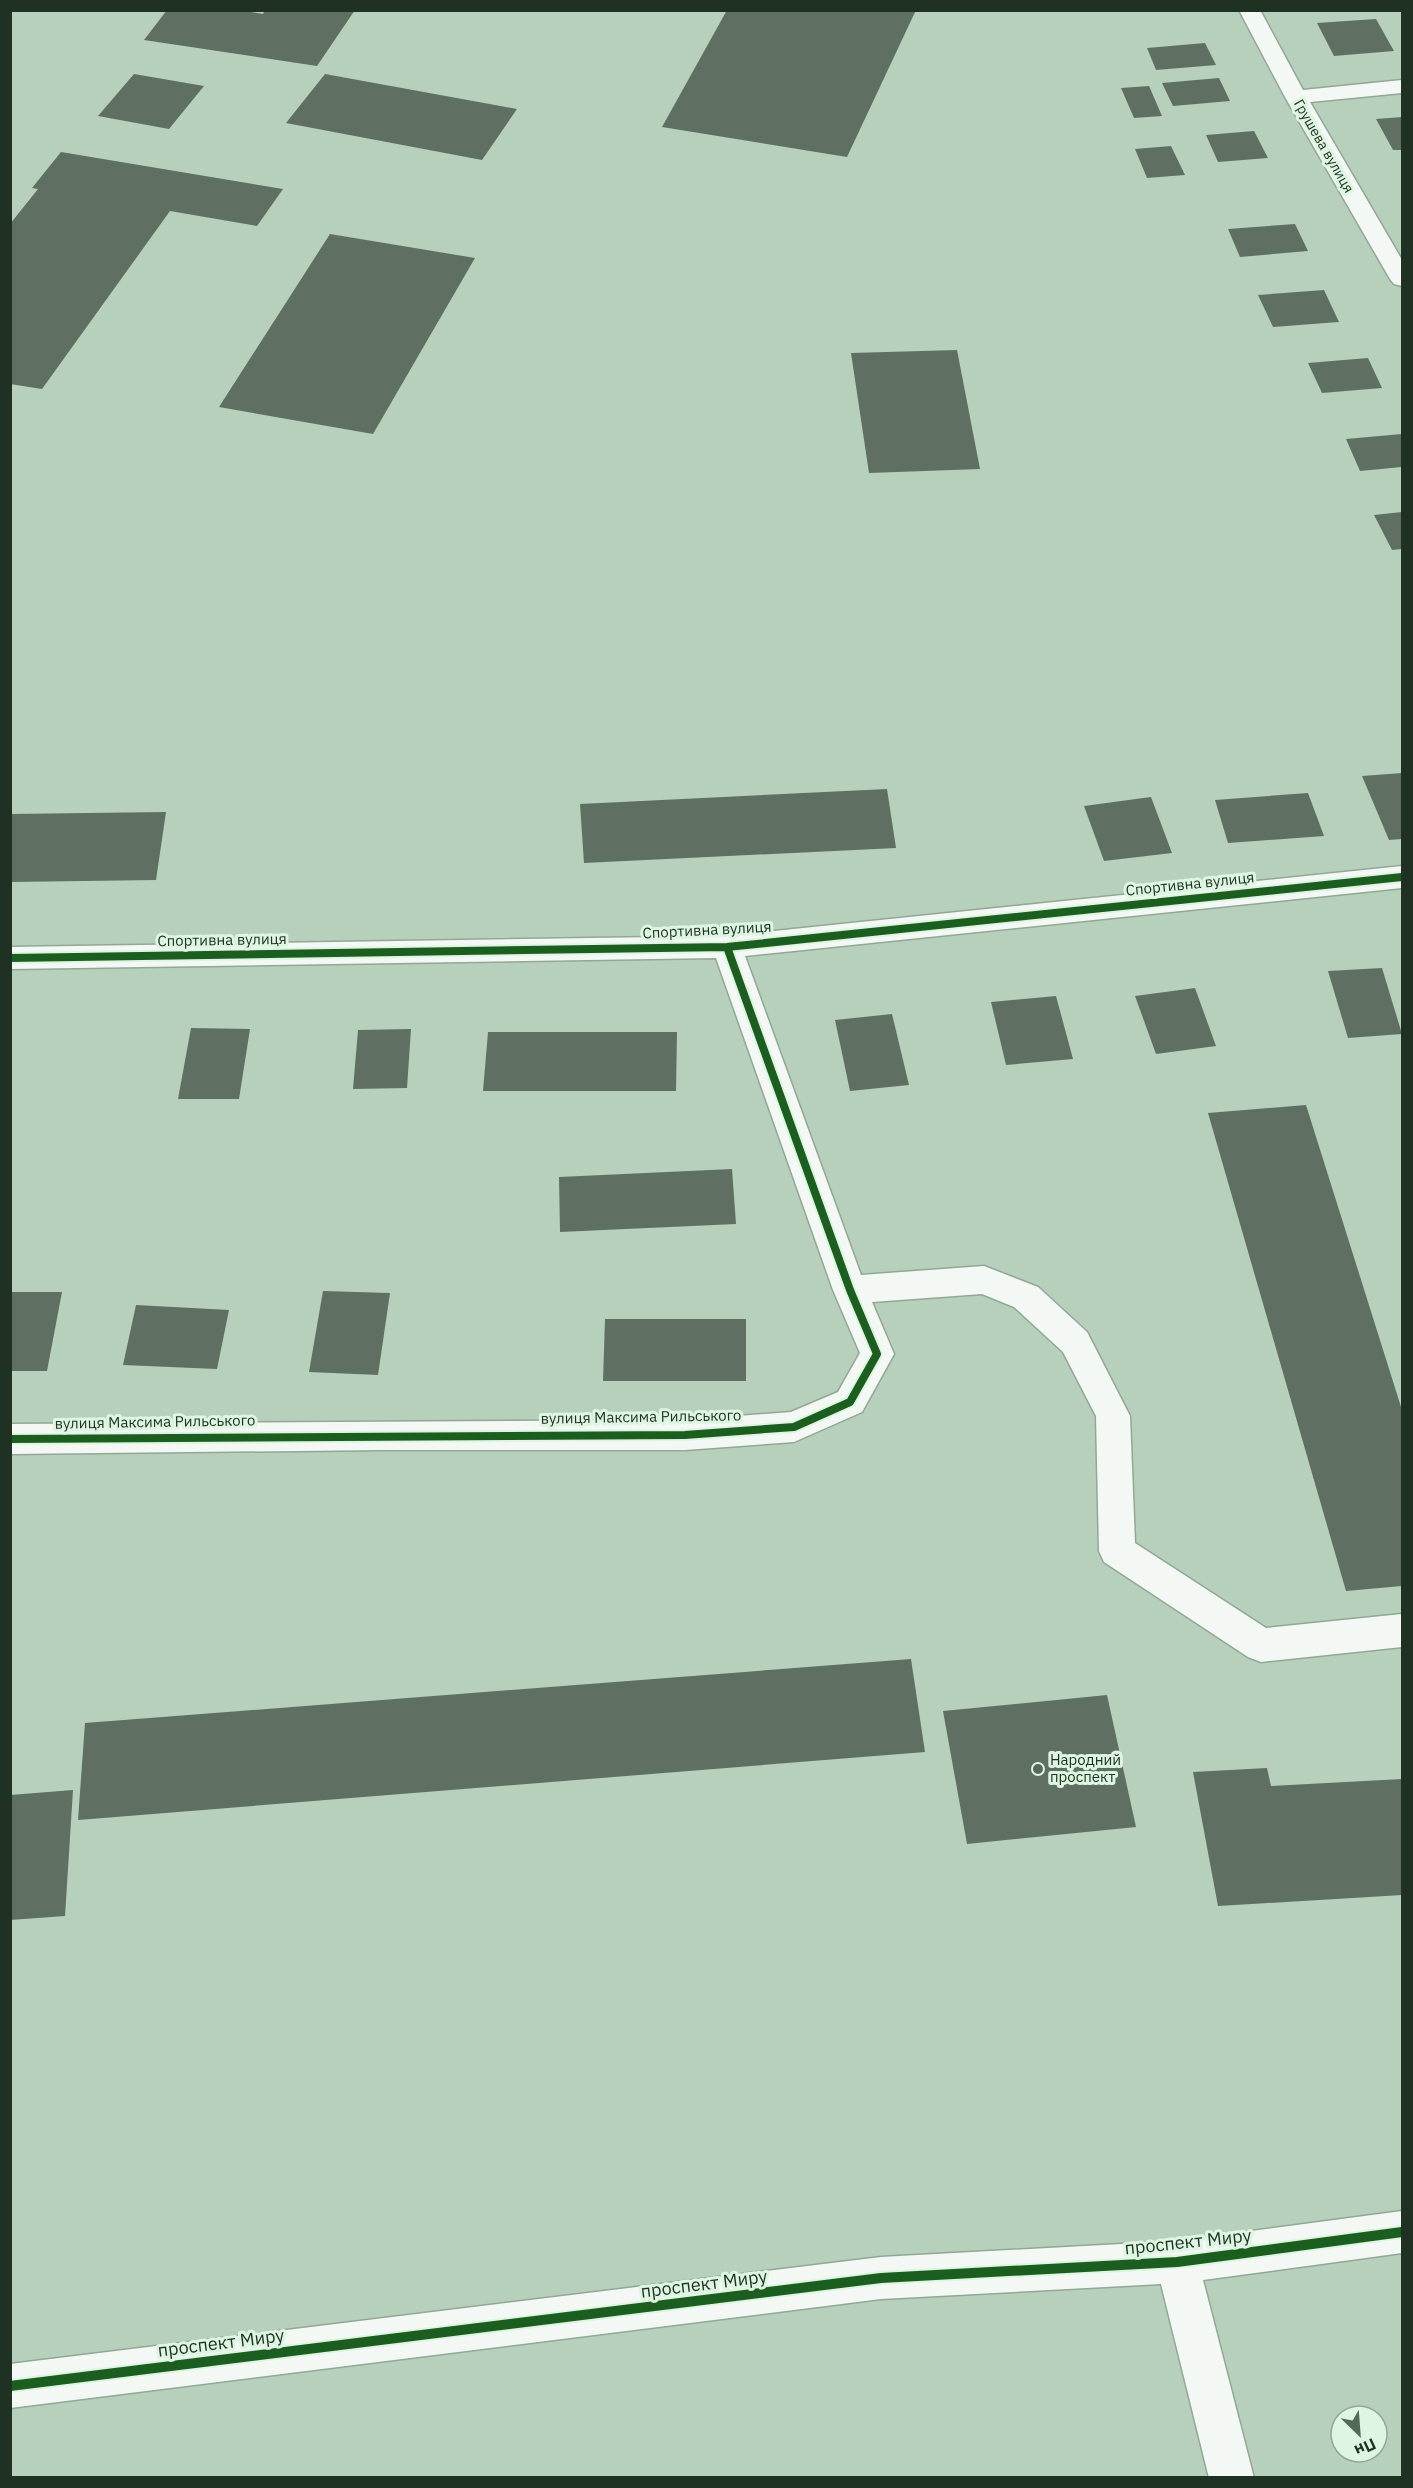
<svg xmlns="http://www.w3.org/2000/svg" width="1413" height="2488" viewBox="0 0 1413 2488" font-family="'IBM Plex Sans',sans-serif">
<rect width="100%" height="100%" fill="#b6d0bb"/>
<path fill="#5f7062" d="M167,10H239L263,14L265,10H355L317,66L144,40Z
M727,10H916L847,157L662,127Z
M1376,19L1394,51L1334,56L1317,23Z
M1205,43L1216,65L1156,70L1147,48Z
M134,74L204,86L169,129L98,116Z
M325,74L517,109L482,160L286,123Z
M1219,78L1230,101L1173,106L1162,83Z
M1149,86L1162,116L1134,118L1121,88Z
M1402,117V150H1393L1376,119Z
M1254,131L1268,158L1218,162L1206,135Z
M1171,146L1185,175L1147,178L1135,149Z
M61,152L283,189L257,226L170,211L42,389L10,384V224L38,189L32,188Z
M1295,224L1308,251L1240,257L1228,229Z
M330,234L475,258L373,434L219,407Z
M1324,290L1339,322L1273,327L1258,295Z
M957,350L980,469L869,473L851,353Z
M1368,358L1382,388L1322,393L1308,363Z
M1402,434V467L1360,471L1346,439Z
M1402,512V549L1392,550L1374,515Z
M1402,773V839L1389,840L1362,776Z
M887,789L896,848L584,863L580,804Z
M1308,793L1324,836L1228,843L1215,800Z
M1151,797L1172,853L1104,861L1084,806Z
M166,812L156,880L10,882V814Z
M1382,968L1402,1034L1348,1038L1328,971Z
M1195,988L1216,1046L1156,1054L1135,996Z
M1056,996L1073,1059L1006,1065L991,1002Z
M892,1014L909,1085L850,1091L835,1020Z
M191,1028L250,1029L239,1099H178Z
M411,1029L407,1088L353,1089L358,1030Z
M488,1032H677L676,1091H483Z
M1306,1105L1402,1410V1586L1346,1591L1208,1113Z
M732,1169L736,1224L560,1232L559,1177Z
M323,1291L390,1293L378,1375L309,1372Z
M10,1292H62L47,1371H10Z
M136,1305L229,1310L217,1369L123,1365Z
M605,1319H746V1381H603Z
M911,1659L925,1752L78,1820L85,1723Z
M1107,1695L1136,1827L967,1844L943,1711Z
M1267,1768L1271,1786L1402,1779V1895L1218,1906L1193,1772Z
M73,1790L65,1916L10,1920V1795Z"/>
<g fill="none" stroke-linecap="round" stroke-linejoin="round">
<defs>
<path id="minor" d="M1239,10H1260L1303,90L1402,80V93L1310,102L1402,260V286L1394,284L1390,279L1285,97Z
M1402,866V888L745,956L861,1275L984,1266L1038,1287L1087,1332L1130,1416L1135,1543L1266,1628L1402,1614V1647L1261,1662L1248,1657L1104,1562L1099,1551L1096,1416L1063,1352L1014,1307L982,1294L872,1302L894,1354L862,1412L794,1442L685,1450H383L10,1454V1424L685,1420L791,1412L838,1392L860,1353L833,1290L716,958L10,969V947L727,936Z
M1402,2211V2253L1203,2280L1254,2478H1209L1161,2284L881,2299L10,2408V2364L881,2257L1177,2241Z"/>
</defs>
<use href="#minor" stroke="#92a796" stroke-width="3"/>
<use href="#minor" fill="#f4f8f5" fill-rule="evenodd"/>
<defs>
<path id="cycleway-far1" d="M10,958L727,947L1402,877
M10,1439L685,1435L794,1427L850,1402L877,1354L850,1290L727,947"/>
<path id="cycleway" d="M10,2386L881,2278L1177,2262L1402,2232"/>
</defs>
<use href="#cycleway-far1" stroke="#def5e1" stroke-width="12"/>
<use href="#cycleway" stroke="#def5e1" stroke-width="14"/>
<use href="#cycleway-far1" stroke="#1b5e20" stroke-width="8"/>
<use href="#cycleway" stroke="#1b5e20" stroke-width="10"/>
</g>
<circle fill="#546958" stroke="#def5e1" stroke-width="2" cx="1038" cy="1769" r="6"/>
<g text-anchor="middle" stroke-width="6" stroke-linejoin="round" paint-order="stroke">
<g font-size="14" fill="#1f3122" stroke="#def5e1">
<text transform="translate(1324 146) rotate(60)" y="5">Грушева вулиця</text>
</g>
<g font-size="15" fill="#1f3122" stroke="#def5e1">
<text transform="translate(1190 884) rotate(-6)" y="5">Спортивна вулиця</text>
<text transform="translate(707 930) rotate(-3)" y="5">Спортивна вулиця</text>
<text transform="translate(222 940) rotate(-1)" y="5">Спортивна вулиця</text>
<text transform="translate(641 1417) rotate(-1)" y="5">вулиця Максима Рильського</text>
<text transform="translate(155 1422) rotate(-1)" y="5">вулиця Максима Рильського</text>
</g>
<g font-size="15" fill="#1f3122" stroke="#def5e1" text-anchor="start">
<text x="1050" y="1765">Народний<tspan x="1050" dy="17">проспект</tspan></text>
</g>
<g font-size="18" fill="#1f3122" stroke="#def5e1">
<text transform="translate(1188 2242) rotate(-6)" y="6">проспект Миру</text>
<text transform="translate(704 2284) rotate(-7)" y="6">проспект Миру</text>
<text transform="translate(221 2343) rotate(-7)" y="6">проспект Миру</text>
</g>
</g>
<rect width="1413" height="2488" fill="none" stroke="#1f3122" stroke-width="24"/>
<g transform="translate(1359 2434) rotate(155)"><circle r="28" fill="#def5e1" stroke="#92a795" stroke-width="1.5"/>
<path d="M0-4.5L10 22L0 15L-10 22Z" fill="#546958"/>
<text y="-9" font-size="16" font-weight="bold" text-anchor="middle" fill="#1f3122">Пн</text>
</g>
</svg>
